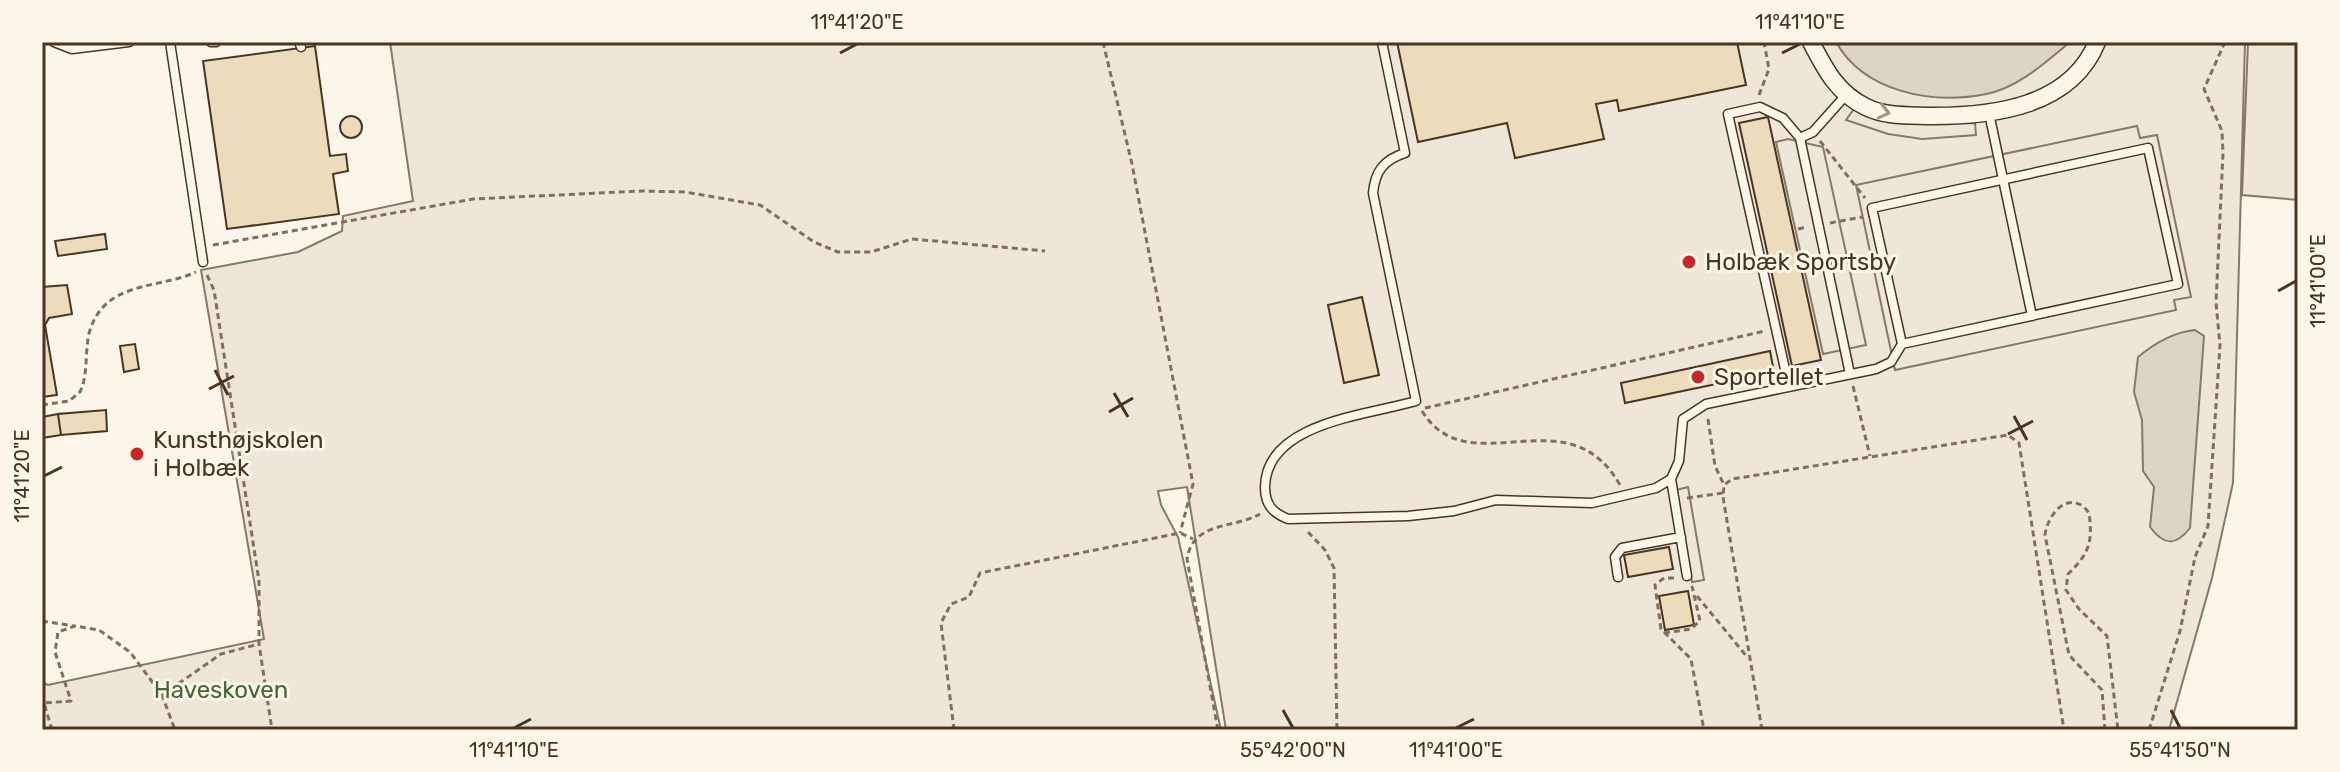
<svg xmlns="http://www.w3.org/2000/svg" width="2340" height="772" viewBox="0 0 2340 772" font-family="Rubik,sans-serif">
<rect width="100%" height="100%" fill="#fbf6e9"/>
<path fill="#ede6d9" stroke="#887966" stroke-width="2" d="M390,42H2245L2233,483L2212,578L2169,730H1226L1187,487L1158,491L1161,505L1178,537L1221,730H42V682L48,685L264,639L201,270L298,252L342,231L343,216L413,201Z
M2248,42H2298V200L2242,195Z"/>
<path fill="#ede7d9" stroke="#887966" stroke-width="2" d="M1854,109L1905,124L1975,123L1976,135L1922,139L1888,134L1846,120Z
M2137,126L2140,138L2157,135L2191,297L2174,300L2176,310L1895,370L1856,185Z
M1788,139L1823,147L1866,345L1823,354L1776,142Z
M1688,487L1704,580L1692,582L1676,490Z"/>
<path fill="#dcd4c6" stroke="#887966" stroke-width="2" d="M1836,42H2070C2046,62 2018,88 1986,94C1932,105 1864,92 1836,42Z
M2195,330L2204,336L2190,528C2176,546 2164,546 2150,527L2154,487L2143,471L2142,420L2134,392L2138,357C2155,343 2173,332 2195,330Z"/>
<path fill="#ecdcbc" stroke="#4a3520" stroke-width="2" d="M1397,42H1737L1746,85L1619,111L1617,100L1596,104L1604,139L1515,158L1507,123L1418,142Z
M315,46L330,156L346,154L348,171L333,174L339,214L227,229L203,61Z
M340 127a11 11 0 1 1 22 0a11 11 0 1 1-22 0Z
M1768,117L1821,360L1792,366L1739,123Z
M105,234L107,249L58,256L55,241Z
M67,285L72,314L49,318L45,325L57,395L42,397V287Z
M1362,297L1379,375L1344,383L1328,305Z
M135,344L139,369L124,372L120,346Z
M1770,351L1774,372L1625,403L1621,383Z
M106,410L107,431L61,435L58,414Z
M58,414L61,435L42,438V417Z
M1669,547L1673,569L1628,577L1624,555Z
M1688,591L1694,625L1665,630L1659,596Z"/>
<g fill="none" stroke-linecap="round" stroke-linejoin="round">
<defs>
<path id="lane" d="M54,42L72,49L129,42
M170,42L203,262
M211,42H216
M299,42L301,47
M1382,42L1405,153C1383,160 1375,172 1373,193L1416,401C1369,415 1266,422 1265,487C1265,505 1273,513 1288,519L1408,516L1454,511L1496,500L1592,503L1656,488L1671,479L1679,461L1683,419L1706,404L1876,369L1891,362L1902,344L1872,208L2148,148L2178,284L1902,344
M1989,113L2032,316
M1800,138L1813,132L1846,95
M1789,387L1728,114L1760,107L1783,118L1800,138L1850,374
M1671,479L1687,576
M1618,577L1615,557L1622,548L1681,537"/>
<path id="street" d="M1811,42C1825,69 1837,93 1866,107C1886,117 1910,115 1933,116C1993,116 2071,107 2097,42"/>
</defs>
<use href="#lane" stroke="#4a3520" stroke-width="11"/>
<use href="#street" stroke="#4a3520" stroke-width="19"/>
<path stroke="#7f6f5c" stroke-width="3" stroke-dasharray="6 4" stroke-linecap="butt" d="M1103,42L1132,164L1193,484L1180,533
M1759,95L1769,69L1764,42
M1820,141L1865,198
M1830,223L1862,217
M1798,229L1807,227
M213,245L473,199L642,191L685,192L760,205L814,242L838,252H871L912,239L1045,251
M207,275L214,290L259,581V644L272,730
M1853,386L1870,456
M42,405L69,401L80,392C89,373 84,350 90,330C106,280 160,289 196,272
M1425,408L1765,331
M1422,411C1469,487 1567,392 1620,485
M1708,419L1715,466L1724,485
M1687,498L1723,493
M1308,532L1325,550L1334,568L1337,730
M1674,578H1664L1655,585L1661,629L1691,659L1704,730
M1697,596L1748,658
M42,621L74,626
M1664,633L1691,629L1700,621L1692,586
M162,695L221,654L259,644
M52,730L44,703L71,701L55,652L58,632L75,626L99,630L130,652L162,695L175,730
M954,730L941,623L951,604L969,597L980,573L1180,533L1193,539
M1218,730L1187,559C1193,521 1233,529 1260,514
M1762,730L1723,497L1724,485L1732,479L2008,435L2019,443L2064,730
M2105,730L2102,690L2069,655L2045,535C2048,512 2071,488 2089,513C2093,542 2089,554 2068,574L2066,590L2079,609L2107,636L2118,730
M2149,730L2180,631L2195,557L2208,526L2220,345L2216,303L2223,153L2222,131L2204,89L2225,42"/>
<use href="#lane" stroke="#fbf6e9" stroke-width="8"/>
<use href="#street" stroke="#fbf6e9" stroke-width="16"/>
</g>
<defs><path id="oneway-chevron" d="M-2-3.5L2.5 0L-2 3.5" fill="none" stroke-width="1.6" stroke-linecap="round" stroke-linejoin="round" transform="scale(2)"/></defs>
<use stroke="#a29684" href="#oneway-chevron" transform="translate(1884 112) rotate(13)"/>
<path fill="none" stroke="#4a3520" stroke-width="3" d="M840,53L857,44M1782,53L1800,44M2278,291L2296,281M215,370L228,395M209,389L234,376M1114,393L1128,417M1109,412L1133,398M2014,416L2027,440M2008,434L2033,421M44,476L62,467M1283,710L1293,728M2171,710L2180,728M514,728L531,719M1456,728L1474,719"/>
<g fill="#c62828" stroke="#fbf6e9" stroke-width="3">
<circle cx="1689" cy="262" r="8"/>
<circle cx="1698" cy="377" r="8"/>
<circle cx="137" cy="454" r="8"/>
</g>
<g text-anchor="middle" stroke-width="6" stroke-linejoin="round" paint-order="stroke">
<g font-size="24" fill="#4a3520" stroke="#fbf6e9" text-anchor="start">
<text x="1705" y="270">Holbæk Sportsby</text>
<text x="1714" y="385">Sportellet</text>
<text x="153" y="448">Kunsthøjskolen<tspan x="153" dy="28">i Holbæk</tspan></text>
</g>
<g font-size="24" fill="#436837" stroke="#fbf6e9">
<text x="221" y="698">Haveskoven</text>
</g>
</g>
<rect width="2340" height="772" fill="none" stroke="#fbf6e9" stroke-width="88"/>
<rect x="44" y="44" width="2252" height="684" fill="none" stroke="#4a3520" stroke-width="3"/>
<g font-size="20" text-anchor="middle" fill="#4a3520">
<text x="857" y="29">11°41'20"E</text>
<text x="1800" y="29">11°41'10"E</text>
<text transform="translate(2318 281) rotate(-90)" y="7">11°41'00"E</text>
<text transform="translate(22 476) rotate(-90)" y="7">11°41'20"E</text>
<text x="514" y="757">11°41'10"E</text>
<text x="1293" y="757">55°42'00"N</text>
<text x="1456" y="757">11°41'00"E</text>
<text x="2180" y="757">55°41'50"N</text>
</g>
</svg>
